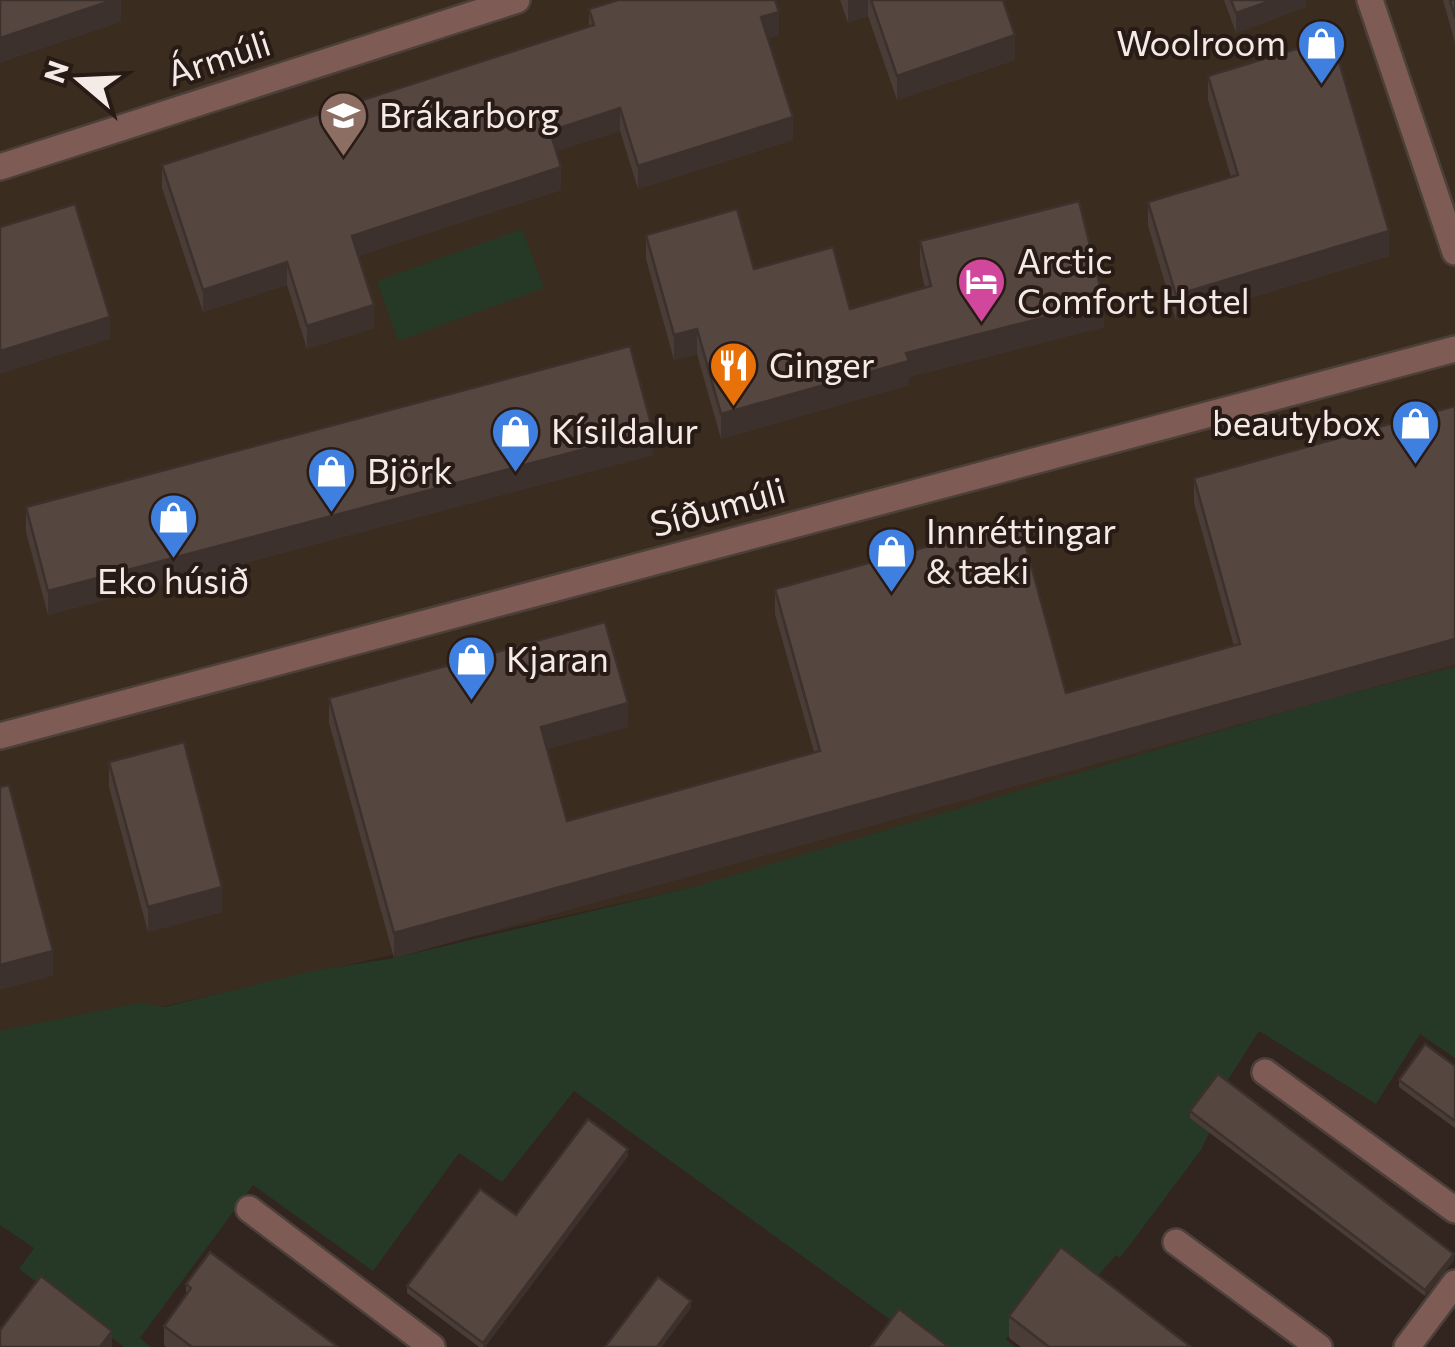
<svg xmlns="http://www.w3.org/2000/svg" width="1455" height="1347" viewBox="0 0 1455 1347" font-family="Commissioner,sans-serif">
<rect width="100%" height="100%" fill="#32241e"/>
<path fill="#3a2c1f" d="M0,0H1455V716L0,1043Z"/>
<path fill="#263927" d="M522,229L544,288L398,341L377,281Z
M1455,667V1058L1420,1034L1376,1104L1259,1031L1202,1121L1210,1131L1201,1150L1120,1258L1116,1255L1090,1285L1061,1265L1006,1339L1015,1347H928L574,1091L502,1182L459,1153L373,1271L253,1185L140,1338L151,1347H124L19,1269L34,1248L0,1225V1031L140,1003L164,1007L313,971L394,958L697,886L1329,699Z"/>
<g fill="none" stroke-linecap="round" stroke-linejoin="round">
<defs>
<path id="minor" d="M1370,0L1455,252
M0,167L517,0
M0,736L1455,349
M1265,1072L1455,1210
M249,1209L432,1347
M1176,1242L1319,1347
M1407,1347L1455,1283"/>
</defs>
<use href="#minor" stroke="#4d403a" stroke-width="30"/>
<use href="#minor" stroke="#7f5b56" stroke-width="25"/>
</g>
<path fill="#4a3c37" d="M840,0H1003L1015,60L897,100L868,16L848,23Z
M1224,0H1306V7L1236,33Z
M1443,0H1455V43Z
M589,9L779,35L768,38L793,140L638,189L620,131L556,151L561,190L358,256L374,328L307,349L287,285L203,312L162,188V165L589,27Z
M1208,76L1389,256L1176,320L1148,226V202L1231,177L1208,100Z
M646,235L754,269L850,309L925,288L920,266V241L1104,327L909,377V385L721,439L697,354L674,360L646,259Z
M653,455L48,615L26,532V507Z
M1194,478L1455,664L394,958L329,723V698L628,727L547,749L567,821L814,752L775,614V589L1066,693L1234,646L1194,503Z
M109,762L222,912L148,932L109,787Z
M1455,1066V1128L1399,1087V1080Z
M1190,1111L1454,1260L1425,1296L1190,1118Z
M628,1156L485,1347H479L407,1293V1286L516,1215Z
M186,1284L338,1347H166L164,1345V1326L186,1295Z
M1009,1316L1191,1347H1021L1009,1338Z"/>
<path fill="#3c312d" d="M113,0H121V22L0,63V38Z
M848,0H868V16L848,23Z
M1273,0H1306V7L1236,33V13Z
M779,12V35L761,40V17Z
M1015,35V60L897,100V76Z
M620,108V131L550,153V131Z
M793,117V140L638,189V166Z
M561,167V190L352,258V236Z
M1389,231V256L1176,320V295Z
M287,262V285L203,312V290Z
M1104,302V327L909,377V385L721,439V414L906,353Z
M374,305V328L307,349V326Z
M110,317V339L0,374V351Z
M697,329V354L674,360V335Z
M653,431V455L48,615V591Z
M1455,639V664L394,958V933Z
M628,703V727L541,751V727Z
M222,887V912L148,932V907Z
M53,951V976L0,990V965Z
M628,1149V1156L485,1347H483V1343Z
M1454,1254V1260L1425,1296V1290Z
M691,1301V1308L662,1347H657Z
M112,1331V1347H100Z"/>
<path fill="#564640" stroke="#3c312d" stroke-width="2.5" d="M0,0H113L0,38Z
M618,0H775L779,12L761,17L793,117L638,166L620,108L550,131L561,167L352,236L374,305L307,326L287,262L203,290L162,165L594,25L589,9Z
M871,0H1003L1015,35L897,76Z
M1231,0H1273L1236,13Z
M1450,0H1455V18Z
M1332,38L1389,231L1176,295L1148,202L1238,175L1208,76Z
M1079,201L1104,302L906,353L909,361L721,414L697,329L674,335L646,235L737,209L754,269L833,247L850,309L931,286L920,241Z
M75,204L110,317L0,351V227Z
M630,346L653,431L48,591L26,507Z
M1455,406V639L394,933L329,698L605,622L628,703L541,727L567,821L820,751L775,589L1019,521L1066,693L1240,644L1194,478Z
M184,742L222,887L148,907L109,762Z
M9,785L53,951L0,965V787Z
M1425,1044L1455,1066V1121L1399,1080Z
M1218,1074L1454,1254L1425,1290L1190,1111Z
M588,1119L628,1149L483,1343L407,1286L480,1189L516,1215Z
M1061,1247L1191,1347H1049L1009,1316Z
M210,1252L338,1347H192L164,1326L191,1288L186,1284Z
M41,1276L112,1331L100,1347H0V1330Z
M658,1277L691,1301L657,1347H605Z
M899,1309L949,1347H871Z"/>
<defs>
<symbol id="shop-pin" viewBox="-11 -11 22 30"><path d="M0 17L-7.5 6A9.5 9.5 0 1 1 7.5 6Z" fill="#3f7fe0" stroke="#281a15"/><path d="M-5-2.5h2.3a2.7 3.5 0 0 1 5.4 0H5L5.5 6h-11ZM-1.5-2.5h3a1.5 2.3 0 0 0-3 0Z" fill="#fff"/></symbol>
<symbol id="school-pin" viewBox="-11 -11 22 30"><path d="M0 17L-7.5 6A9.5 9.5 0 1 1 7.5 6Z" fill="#8d6e63" stroke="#281a15"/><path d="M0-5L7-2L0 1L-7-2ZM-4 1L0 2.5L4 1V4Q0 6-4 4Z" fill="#fff"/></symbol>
<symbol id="hotel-pin" viewBox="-11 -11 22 30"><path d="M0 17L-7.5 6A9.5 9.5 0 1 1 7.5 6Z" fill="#d1479c" stroke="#281a15"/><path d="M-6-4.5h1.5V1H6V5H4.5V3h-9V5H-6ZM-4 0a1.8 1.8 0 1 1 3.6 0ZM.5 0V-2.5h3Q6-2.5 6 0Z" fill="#fff"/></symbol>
<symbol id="restaurant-pin" viewBox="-11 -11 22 30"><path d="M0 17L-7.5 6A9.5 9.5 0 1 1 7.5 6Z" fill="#e8710a" stroke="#281a15"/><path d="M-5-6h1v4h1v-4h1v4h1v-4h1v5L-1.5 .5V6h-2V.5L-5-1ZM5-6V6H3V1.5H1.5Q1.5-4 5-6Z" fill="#fff"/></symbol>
</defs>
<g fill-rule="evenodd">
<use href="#shop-pin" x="1294" y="16" width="55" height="75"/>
<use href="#school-pin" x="316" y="88" width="55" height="75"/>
<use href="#hotel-pin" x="954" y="254" width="55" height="75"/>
<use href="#restaurant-pin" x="706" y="338" width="55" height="75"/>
<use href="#shop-pin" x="1388" y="396" width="55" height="75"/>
<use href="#shop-pin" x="488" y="404" width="55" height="75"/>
<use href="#shop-pin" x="304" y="444" width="55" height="75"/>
<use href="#shop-pin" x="146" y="490" width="55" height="75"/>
<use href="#shop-pin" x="864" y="524" width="55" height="75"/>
<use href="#shop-pin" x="444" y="632" width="55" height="75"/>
</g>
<g text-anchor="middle" stroke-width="8" stroke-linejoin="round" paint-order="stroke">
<g font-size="35" fill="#f4eae6" stroke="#281a15" text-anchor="start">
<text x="1286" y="56" text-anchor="end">Woolroom</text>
<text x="379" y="128">Brákarborg</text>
<text x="1017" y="274">Arctic<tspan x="1017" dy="40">Comfort Hotel</tspan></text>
<text x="769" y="378">Ginger</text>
<text x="1381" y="436" text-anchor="end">beautybox</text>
<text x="551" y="444">Kísildalur</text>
<text x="367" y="484">Björk</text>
<text x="926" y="544">Innréttingar<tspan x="926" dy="40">&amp; tæki</tspan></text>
<text x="173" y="594" text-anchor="middle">Eko húsið</text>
<text x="506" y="672">Kjaran</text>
</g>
<g font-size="35" fill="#f4eae6" stroke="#281a15">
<text transform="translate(219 59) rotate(-18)" y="12">Ármúli</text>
<text transform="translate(718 508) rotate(-15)" y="12">Síðumúli</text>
</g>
</g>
<g transform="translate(80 80) rotate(289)" stroke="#281a15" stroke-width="8" paint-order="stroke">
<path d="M0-8L18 38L0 25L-18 38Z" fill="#f4eae6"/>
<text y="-15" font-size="28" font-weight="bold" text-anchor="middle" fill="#f4eae6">N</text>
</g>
</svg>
